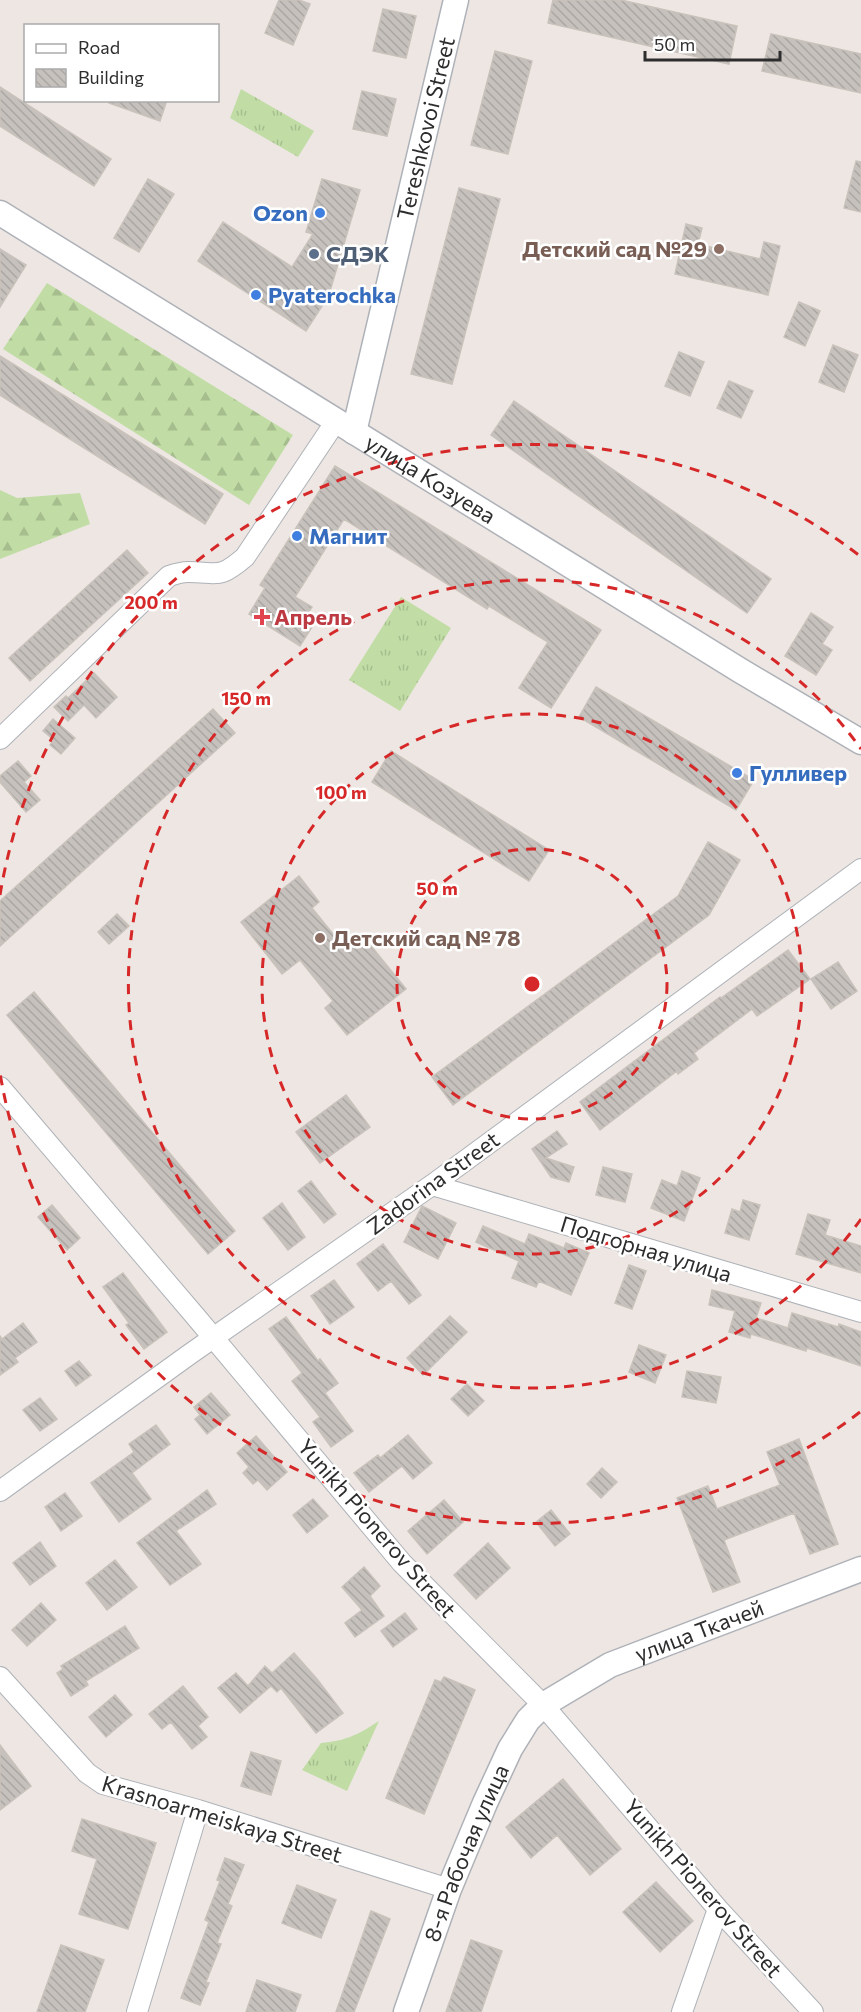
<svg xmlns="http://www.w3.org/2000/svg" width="861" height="2012" viewBox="0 0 861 2012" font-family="Commissioner,sans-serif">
<defs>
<pattern id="grass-tufts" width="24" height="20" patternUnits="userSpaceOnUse" patternTransform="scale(1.5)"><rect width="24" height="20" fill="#c1dda5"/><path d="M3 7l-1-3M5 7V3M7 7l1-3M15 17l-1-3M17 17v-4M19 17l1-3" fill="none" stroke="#a6be8e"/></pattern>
<pattern id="forest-firs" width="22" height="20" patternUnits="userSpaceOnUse" patternTransform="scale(1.5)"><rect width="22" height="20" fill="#c1dda5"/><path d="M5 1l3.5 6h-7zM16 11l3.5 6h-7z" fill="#a6be8e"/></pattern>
<pattern id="building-back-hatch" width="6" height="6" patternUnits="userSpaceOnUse" patternTransform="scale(1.5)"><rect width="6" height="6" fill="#c6c1bd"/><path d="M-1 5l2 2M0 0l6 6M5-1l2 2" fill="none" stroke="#aaa6a3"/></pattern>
</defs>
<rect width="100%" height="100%" fill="#ede6e2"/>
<path fill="url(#grass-tufts)" d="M241,89L314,131L298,157L230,118Z
M401,597L451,628L400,711L349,680Z
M379,1721L347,1791L302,1770L321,1743C346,1741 359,1734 379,1721Z"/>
<path fill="url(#forest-firs)" d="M47,283L293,435L249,505L3,349Z
M0,490L17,498L80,493L90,524L0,559Z"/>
<path fill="url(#building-back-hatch)" stroke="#c9c2bb" stroke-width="1.5" d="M279,0H299L310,4L293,45L265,33Z
M553,0H621L737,26L729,64L548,23Z
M383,9L416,16L406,58L373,51Z
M771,34L861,54V93L762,71Z
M495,51L532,61L508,154L471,145Z
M0,87L111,159L94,186L0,126Z
M362,91L396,99L387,136L353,129Z
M109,100H167L160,121L109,103Z
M856,161L861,162V212L844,208Z
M148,179L174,194L139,252L114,238Z
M322,179L360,190L330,291L331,292L306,331L198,261L223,222L292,267L313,234L306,232Z
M459,188L500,199L452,384L411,374Z
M686,224L702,228L698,244L760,259L764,242L780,246L768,295L675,274Z
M0,249L26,265L0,307Z
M799,302L820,311L805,346L784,337Z
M833,345L858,355L844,392L819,382Z
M679,352L704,362L690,396L665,386Z
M0,356L223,494L205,524L0,395Z
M729,381L753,391L741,418L717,408Z
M514,401L771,579L747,613L491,435Z
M335,466L601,630L551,708L519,688L548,642L489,606L487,609L344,519L295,597L312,607L303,621L312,627L300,646L249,614L265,588L260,585Z
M127,550L148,573L30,681L9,658Z
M811,613L833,627L822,644L832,650L816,675L785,656Z
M94,673L117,697L96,718L84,705L68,721L54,707L66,696L68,698Z
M596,687L754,780L736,810L579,717Z
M213,709L235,733L0,946V901Z
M53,719L75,738L61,754L50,745L54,740L43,731Z
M391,751L549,850L529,881L372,782Z
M18,761L31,776L24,782L40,800L26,812L0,782V776Z
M708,842L740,860L709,915L453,1105L432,1077L678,896Z
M299,876L319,902L312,908L346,950L363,936L406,989L347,1035L325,1008L333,1001L300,960L282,974L241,922Z
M117,914L129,926L109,944L98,932Z
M788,950L810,979L757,1016L752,1009L694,1053L698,1059L678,1074L677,1071L600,1130L580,1102L720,997L721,998Z
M838,962L857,991L831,1009L811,979Z
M34,992L235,1231L208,1254L7,1015Z
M346,1095L370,1127L320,1163L296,1132Z
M557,1131L567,1144L546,1158L574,1167L569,1182L551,1177L532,1149Z
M603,1167L632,1174L625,1202L596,1195Z
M682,1171L700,1178L684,1221L651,1208L662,1180L677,1186Z
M311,1181L336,1214L324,1223L298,1191Z
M743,1200L760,1205L749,1240L725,1233L732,1209L740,1212Z
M282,1203L305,1237L288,1250L263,1218Z
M52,1205L80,1238L67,1250L38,1217Z
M422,1206L456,1223L438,1259L404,1242Z
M808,1214L830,1220L825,1235L861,1246V1273L796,1254Z
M483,1226L525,1244L529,1234L564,1248L566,1243L589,1253L571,1295L539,1281L536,1287L512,1278L519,1261L476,1242Z
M383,1244L421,1295L409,1304L391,1281L378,1291L357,1264Z
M629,1265L646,1271L632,1309L615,1303Z
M123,1273L167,1332L144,1349L126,1325L129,1323L103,1287Z
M334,1280L354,1307L330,1324L311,1296Z
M712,1290L761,1303L756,1318L788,1328L792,1313L838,1327L839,1324L861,1332V1366L807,1348L806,1351L751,1334L750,1338L729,1332L735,1311L709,1305Z
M450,1316L467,1332L423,1375L407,1358Z
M286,1317L318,1361L320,1359L338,1383L325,1393L353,1431L331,1447L313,1422L320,1417L292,1381L302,1373L269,1329Z
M23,1323L37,1342L15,1358L18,1362L0,1375V1336L2,1339Z
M639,1345L666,1355L655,1383L629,1372Z
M79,1361L91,1375L76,1386L65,1371Z
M687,1371L721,1377L716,1403L682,1397Z
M467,1384L484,1401L468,1416L451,1399Z
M211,1393L230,1415L207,1434L195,1419L200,1415L194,1407Z
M40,1398L57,1419L40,1431L23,1410Z
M156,1425L170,1444L132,1473L151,1499L119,1522L91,1483L134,1452L129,1444Z
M408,1435L432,1463L413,1479L402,1466L369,1492L354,1473L378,1455L380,1458Z
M256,1436L287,1472L267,1490L258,1480L253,1484L243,1473L249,1467L237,1453Z
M799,1439L838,1544L810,1554L794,1513L724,1540L740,1582L713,1592L677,1498L708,1486L717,1509L780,1485L767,1452Z
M602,1468L617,1482L601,1498L587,1484Z
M207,1490L216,1504L176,1531L201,1564L170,1585L137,1543Z
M65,1493L82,1516L61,1531L45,1507Z
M313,1499L328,1516L307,1533L293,1515Z
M444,1500L463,1522L427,1554L408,1531Z
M551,1510L570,1534L555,1546L536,1522Z
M40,1542L56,1566L30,1585L13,1563Z
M488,1543L510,1568L476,1599L454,1575Z
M115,1560L137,1587L107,1610L86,1583Z
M364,1567L380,1586L370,1596L384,1616L355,1637L345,1623L362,1610L342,1587Z
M41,1603L56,1620L27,1646L12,1630Z
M405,1613L417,1629L393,1647L381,1631Z
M125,1626L139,1648L86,1681L88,1685L71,1696L57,1673L63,1669L61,1666Z
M294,1653L317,1679L343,1713L316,1733L281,1688L277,1692L271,1686L240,1713L218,1688L236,1673L248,1686L265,1666L272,1673Z
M444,1677L475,1690L424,1814L386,1798L435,1680L441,1682Z
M183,1686L208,1717L198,1726L207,1737L192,1749L171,1722L162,1729L149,1714Z
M115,1695L132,1715L106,1737L89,1717Z
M0,1745L31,1786L0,1810Z
M251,1752L281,1761L271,1795L241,1786Z
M563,1779L621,1849L590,1875L557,1835L531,1858L506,1827Z
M82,1819L156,1843L128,1929L79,1914L97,1859L72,1851Z
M225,1858L244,1865L228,1904L232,1906L217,1943L221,1944L206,1982L209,1983L200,2005L181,1998L209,1922L205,1920L220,1881L217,1880Z
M656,1882L693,1921L660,1952L623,1912Z
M297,1885L336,1900L321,1938L282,1923Z
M371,1911L390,1919L354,2012H336Z
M471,1940L502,1951L481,2012H446Z
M61,1945L104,1960L85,2012H37Z
M257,1980L301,1995L295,2012H246Z"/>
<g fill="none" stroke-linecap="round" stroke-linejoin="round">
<defs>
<path id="minor" d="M0,739L169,576C175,574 182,572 188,572C219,572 218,580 245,557L336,421
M0,1087L196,1317L402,1563L543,1705L718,1909L813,2012
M432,1185L861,1312
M0,1491L190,1354L432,1185L861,869
M0,1677L87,1773L103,1784L198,1810L449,1889
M137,2012L198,1810
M682,2012L718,1909"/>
<g id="tertiary">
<path id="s1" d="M0,213L741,671L861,742"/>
<path id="s2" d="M354,432L456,0"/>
<path id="s3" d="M406,2012L449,1889L485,1803L510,1749L528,1720L543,1705L610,1665L861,1569"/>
</g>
</defs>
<use href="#minor" stroke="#aeb2b8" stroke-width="22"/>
<use href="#tertiary" stroke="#aeb2b8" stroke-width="27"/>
<use href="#minor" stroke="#fff" stroke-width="20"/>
<use href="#tertiary" stroke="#fff" stroke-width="24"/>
</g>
<g fill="none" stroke="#d62828" stroke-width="3" stroke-dasharray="10 8">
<circle cx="532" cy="984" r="135"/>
<circle cx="532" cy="984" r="270"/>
<path d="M861 1219A404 404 0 1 1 861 749"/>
<path d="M860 1412A539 539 0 0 1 0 1073M0 895A539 539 0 0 1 860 556"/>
</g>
<g fill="#3f7fe0" stroke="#fff" stroke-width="2">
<circle cx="320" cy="213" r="6"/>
<circle cx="256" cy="295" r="6"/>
<circle cx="297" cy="536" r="6"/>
<circle cx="737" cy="773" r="6"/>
</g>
<g fill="#8d6e63" stroke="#fff" stroke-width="2">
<circle cx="719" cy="249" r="6"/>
<circle cx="320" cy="938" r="6"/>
</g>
<circle fill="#5c6f8a" stroke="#fff" stroke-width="2" cx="314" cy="254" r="6"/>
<path fill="#e0444e" stroke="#fff" stroke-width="2" d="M259 608h6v6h6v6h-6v6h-6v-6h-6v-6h6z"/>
<g text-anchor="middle" stroke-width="5" stroke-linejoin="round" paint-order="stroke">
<g font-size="22" fill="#2d2d2d" stroke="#fff">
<text dy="8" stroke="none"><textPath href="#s2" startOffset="312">Tereshkovoi Street</textPath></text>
<text dy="8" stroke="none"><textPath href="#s1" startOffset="506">улица Козуева</textPath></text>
<text transform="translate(433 1183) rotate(-36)" y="8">Zadorina Street</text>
<text transform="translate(646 1249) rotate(17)" y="8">Подгорная улица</text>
<text transform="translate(377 1528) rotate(49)" y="8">Yunikh Pionerov Street</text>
<text dy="8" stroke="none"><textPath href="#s3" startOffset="512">улица Ткачей</textPath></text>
<text transform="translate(222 1819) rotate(17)" y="8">Krasnoarmeiskaya Street</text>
<text dy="8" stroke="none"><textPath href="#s3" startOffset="170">8-я Рабочая улица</textPath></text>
<text transform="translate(703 1888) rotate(49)" y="8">Yunikh Pionerov Street</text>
</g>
<g font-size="22" font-weight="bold" fill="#366cbe" stroke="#fff" text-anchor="start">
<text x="308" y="221" text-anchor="end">Ozon</text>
<text x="268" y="303">Pyaterochka</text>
<text x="309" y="544">Магнит</text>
<text x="749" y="781">Гулливер</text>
</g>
<g font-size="22" font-weight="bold" fill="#785e54" stroke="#fff" text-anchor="end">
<text x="707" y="257">Детский сад №29</text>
<text x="332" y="946" text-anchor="start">Детский сад № 78</text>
</g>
<g font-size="22" font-weight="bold" fill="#4e5e75" stroke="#fff" text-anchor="start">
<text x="326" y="262">СДЭК</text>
</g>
<g font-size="22" font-weight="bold" fill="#be3a42" stroke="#fff" text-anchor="start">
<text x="274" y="625">Апрель</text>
</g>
</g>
<circle cx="532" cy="984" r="9" fill="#d62828" stroke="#fff" stroke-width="3"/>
<g font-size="18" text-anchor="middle" font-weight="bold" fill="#d62828" stroke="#fff" stroke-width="5" stroke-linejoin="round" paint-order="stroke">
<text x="151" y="609">200 m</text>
<text x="246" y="705">150 m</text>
<text x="341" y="799">100 m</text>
<text x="437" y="895">50 m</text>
</g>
<rect x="24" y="24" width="195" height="78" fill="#ffffff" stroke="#ababab" stroke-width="1.5"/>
<rect x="36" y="44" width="30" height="9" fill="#ffffff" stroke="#ababab" stroke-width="1.5"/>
<text x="78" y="54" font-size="18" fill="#2d2d2d">Road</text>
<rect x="36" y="69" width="30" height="18" fill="url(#building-back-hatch)" stroke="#ababab" stroke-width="1.5"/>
<text x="78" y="84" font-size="18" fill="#2d2d2d">Building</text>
<path d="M645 51v9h135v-9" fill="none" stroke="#2d2d2d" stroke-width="3"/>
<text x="654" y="51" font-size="18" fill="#2d2d2d" stroke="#ffffff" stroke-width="4.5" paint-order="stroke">50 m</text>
</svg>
